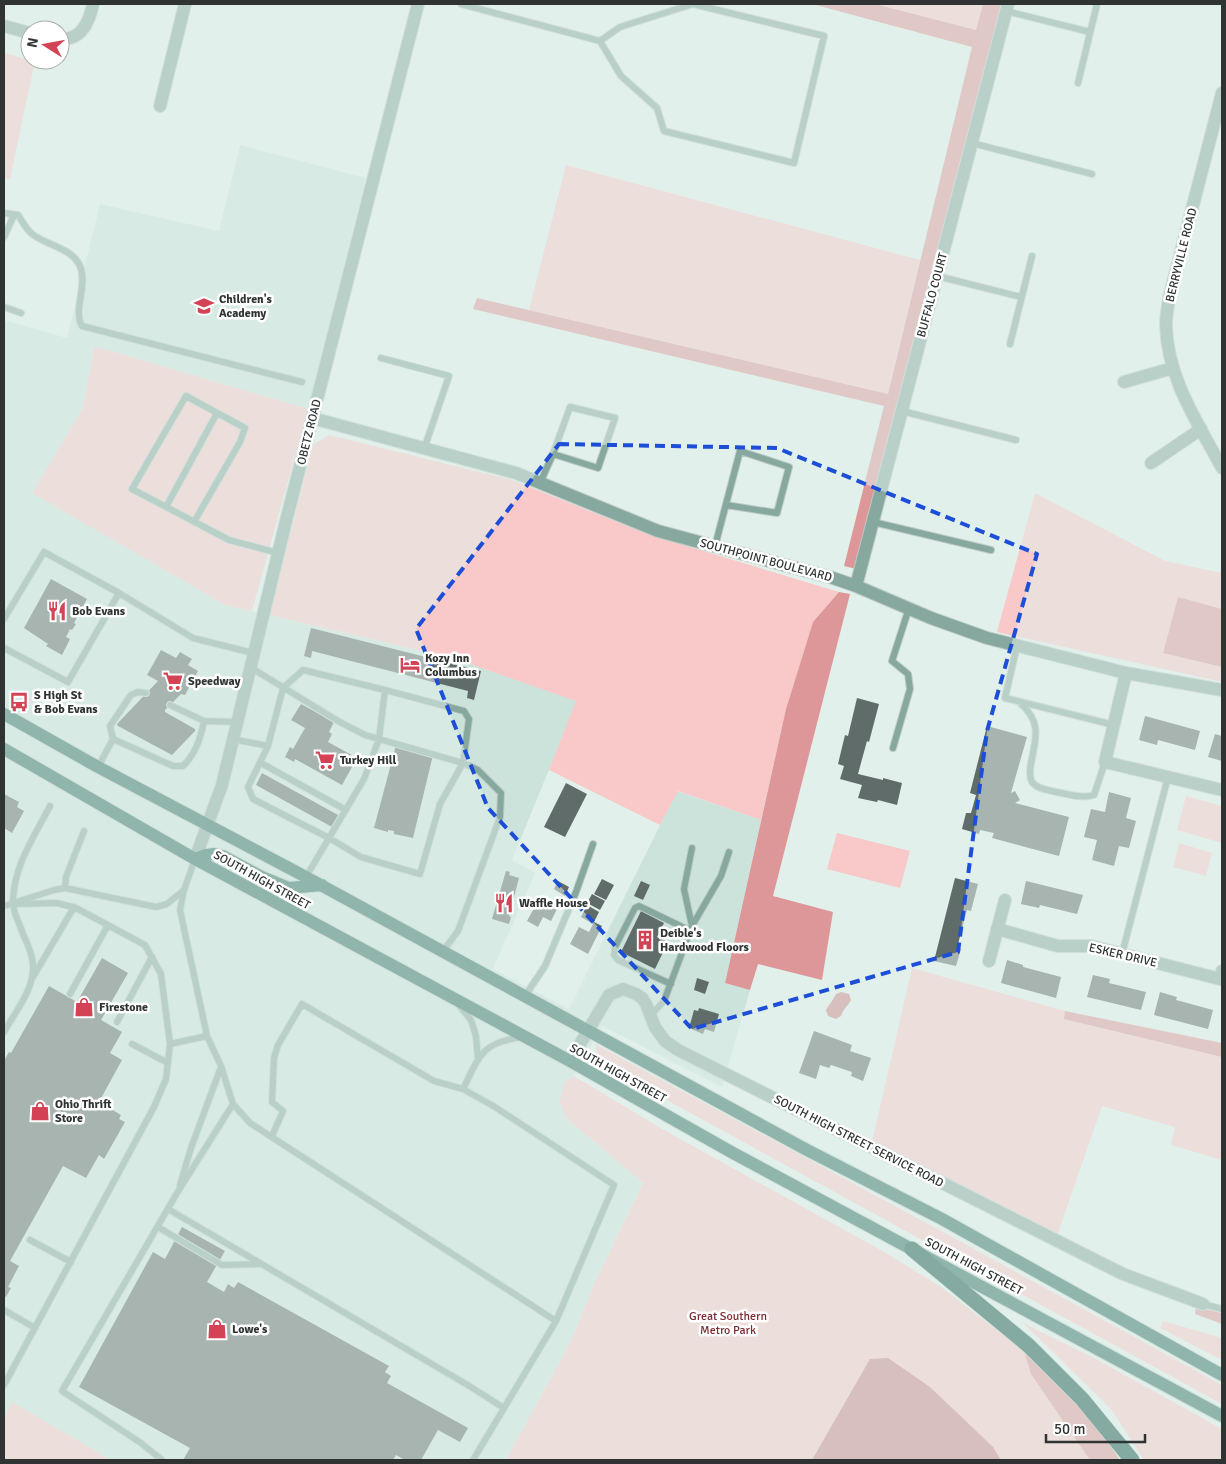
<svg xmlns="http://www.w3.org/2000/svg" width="1226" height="1464" viewBox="0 0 1226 1464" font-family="Signika,sans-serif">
<rect width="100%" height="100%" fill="#e1f0eb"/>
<path fill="#cce3dc" d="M240,145L366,178L308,409L94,346L83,408L33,493L225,605L456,659L577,701L512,860L535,873L493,969L569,1009L677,791L761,820L725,982L750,990L722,1087L602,1026L574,1076L564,1082L566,1118L643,1183L595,1282L570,1343L506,1460H111L12,1403L4,1416V320L67,338L100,204L219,231Z"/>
<path fill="#f9c8c8" d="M875,4H983L976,30Z
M4,53L35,61L10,179L4,178Z
M566,165L920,260L888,394L529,310Z
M94,346L308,409L252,611L225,605L32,493L83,408Z
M329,435L512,480L647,534L839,592L813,622L786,709L761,820L678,791L660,825L549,770L576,701L456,659L269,615L313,445Z
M1035,493L1165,561L1222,573V609L1178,597L1163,653L1222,667V682L997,632Z
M1186,796L1222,806V843L1177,830Z
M837,833L910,851L900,888L827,869Z
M1179,843L1212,853L1206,876L1173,867Z
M912,968L1065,1011V1019L1222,1057V1160L1171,1145L1175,1127L1102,1106L1057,1236L872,1142Z
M595,1044L956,1239L1222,1385V1404L599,1063Z
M574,1076L664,1130L886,1253L941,1287L1024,1351L1120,1460H506L570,1343L595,1282L643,1183L566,1118L560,1102L564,1082Z
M1163,1321L1222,1338V1360L1160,1328Z
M1023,1323L1094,1358L1222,1429V1460H1144L1111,1409Z
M12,1402L111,1460H4V1416Z"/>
<path fill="#dd9799" d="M812,4H875L976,30L983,4H1002L856,569L844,566L884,406L473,309L477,298L888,394L972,47Z
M839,592L850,594L773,896L833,912L822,980L758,964L750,990L725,983L786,709L813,622Z
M1178,597L1222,609V667L1163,653Z
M1065,1011L1222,1043V1057L1064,1019Z
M1196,1307L1222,1313V1324L1195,1314Z
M1024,1351L1088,1414L1120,1460H1090L1031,1374Z"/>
<path fill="#c88486" d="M841,992L849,994L851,1000C848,1006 843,1009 841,1016L836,1019L828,1016L826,1010C829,1004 833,1001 836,994Z
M888,1358L930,1387L993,1447L1001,1460H812L870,1359Z"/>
<path fill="#606c69" d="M51,579L87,599L74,623L76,624L72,630L70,629L66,637L70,639L62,655L46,646L48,644L24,628Z
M311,628L481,671L474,700L467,698L468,691L312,651L311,658L304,656Z
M161,650L176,658L180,652L192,659L188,665L198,671L185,695L181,694L165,710V712L195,729V731L172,755L118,726L117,724L158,681L147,675Z
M857,698L879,704L869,742L867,741L858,774L883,780V778L902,783L897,805L878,800L877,802L858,798L862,785L840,779L844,766L838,764L845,735L848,736Z
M301,704L334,722L329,732L332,734L328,742L357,758L342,785L295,759L294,762L285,757L290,747L293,749L305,728L291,720Z
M1145,716L1200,731L1195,750L1158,740L1157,745L1139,740Z
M987,726L1027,737L1011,793L1015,791L1020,800L1015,803L1069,817L1059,856L992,838L994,833L980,830L979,834L962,829L966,813H971L976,795L970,793Z
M1215,734L1222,736V761L1208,757Z
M396,745L433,755L413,838L394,834V831L388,830V832L374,828Z
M262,773L338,815L332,827L256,785Z
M566,783L587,794L565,837L544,827Z
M1109,792L1131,798L1126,818L1136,821L1129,848L1119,846L1114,866L1092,860L1097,840L1084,837L1091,809L1105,812Z
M4,794L19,802L17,807L24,811L12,833L4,828Z
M506,871L510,872L509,875L519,878L509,916L511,917L509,924L492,919Z
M955,878L978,884L971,911L967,910L957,948L961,949L956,966L934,961Z
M602,879L614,885L606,900L594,894Z
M558,881L569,887L565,896L554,889Z
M641,881L650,885L643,900L634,896Z
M1026,881L1083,895L1077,914L1040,905L1039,908L1021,904Z
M592,894L605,901L600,910L587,903Z
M539,899L557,909L551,921L543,917L538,927L527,921Z
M587,905L599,912L594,922L602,926L588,954L570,944L579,927L589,932L593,924L581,917Z
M641,911L664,923L657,937L668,942L655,969L621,952Z
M102,958L128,973L101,1020L122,1032L110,1053L122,1060L99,1102L121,1115L119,1119L125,1122L104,1159L99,1155L86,1178L63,1166L10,1261L19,1266L8,1287L11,1288L6,1297L4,1296V1061L9,1052L11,1053L49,986L77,1002Z
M1007,960L1023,965V967L1061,977L1056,998L1001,983Z
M1093,975L1110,979L1109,983L1146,992L1141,1010L1087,997Z
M697,978L709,982L705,994L694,990Z
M1160,992L1177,997L1176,1000L1213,1010L1208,1029L1154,1015Z
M699,1008L719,1014L714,1032L705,1029L703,1034L689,1028L694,1010L698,1011Z
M814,1031L852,1045L850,1051L871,1058L863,1081L851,1076L852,1072L831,1065L829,1068L820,1065L816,1079L799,1073Z
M182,1227L225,1251L207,1282L224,1292L228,1284L234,1288L238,1282L389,1366L385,1372L391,1376L387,1383L468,1428L460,1442L438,1430L421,1460H405L396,1455L393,1460H183L190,1448L79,1387L153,1252L165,1259Z"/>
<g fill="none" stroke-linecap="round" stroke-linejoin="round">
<defs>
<path id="lane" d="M461,4L600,41L621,76L657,108L664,131L794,163L824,36L693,4L620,27L600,41
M1006,11L1090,32
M1078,83L1097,4
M972,143L1092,174
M4,213L18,215C22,221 26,229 32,234C47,246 75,248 81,269C87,287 73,310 82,326L302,382
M4,237L14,215
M937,276L1021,297
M4,307L21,313
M1010,344L1032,256
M381,358L449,376L424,449
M902,411L1016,440
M540,483L553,454L570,407L615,418L598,468L553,454
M166,507L217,413
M194,522L240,442L245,428L186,396L132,489L229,540L278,553
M873,522L991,550
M715,546L740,451L789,467L777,513L726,505
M4,619L44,552L119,593L193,638L253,653
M1017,646L1005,698L1114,725
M4,648L68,682L119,593
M250,667L338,721L365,735L463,763L478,770L501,793L500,817L458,931L443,951
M1020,703C1042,722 1036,738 1031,763C1030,768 1029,776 1032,782C1037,789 1048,790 1056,792C1069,794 1081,799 1094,795L1105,762
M170,705L204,721
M113,739L110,726L131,695L138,692L146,693
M232,739L268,746L283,688L303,670L385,690L379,739L364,779L329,838L253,799L248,787L268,746
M893,748L910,689L908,674L892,661L909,608
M261,763L346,810
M98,767L113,739L173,766H183C196,754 201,737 204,721L236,722
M195,859L184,890L180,910L207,1036L221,1066L233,1104L250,1123L556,1321L614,1185L495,1107L463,1089C480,1055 481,1043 522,1037
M306,877L329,838L361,857L420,874L440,804L463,763L469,719L464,711L385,690
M65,888L66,877L84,831
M13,904L57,903L76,908L145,945L161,974L170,1044L207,1036
M4,906L54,890L65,888L156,907L167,904L184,890
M692,926L721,876L729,852
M1122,954L1168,777
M33,977L74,907
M671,984L618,960L614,955L615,947L635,908L639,906L691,931
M70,994L108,925
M525,996L545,966L576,892L593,844
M458,1004L471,1020L476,1036L478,1060
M651,1015L664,1001L692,926L684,889L692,848
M117,1022L152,957
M4,1032C14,1014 32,992 33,970C34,958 28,945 23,934C20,924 12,911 13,901C14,865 34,837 50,806
M132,1044L168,1063
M272,1136L283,1111L272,1102L274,1058L278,1045L302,1004L434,1081L463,1089
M180,1185L191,1148L221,1067
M168,1209L471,1387L504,1408
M158,1227L222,1265L261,1264
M30,1240L71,1262
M1203,1304L1222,1309
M4,1310L35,1328
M4,1385L154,1107L166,1079L170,1044
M162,1460L141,1443L62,1391L177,1193L233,1104
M473,1460L556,1321"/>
<path id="street" d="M4,26L30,33
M60,39C82,40 89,22 93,4
M1222,93L1169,298C1168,307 1166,316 1166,325C1167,378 1198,423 1222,468
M160,106L185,4
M1124,382L1173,368
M312,418L516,473L658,531L833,578L856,586L931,618L987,638L1126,673L1222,690
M1151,463L1201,429
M856,586L1008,4
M1126,673L1105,762L1222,790
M195,859L222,785L286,521L418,4
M997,929L1058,946H1091L1220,979L1222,971
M989,961L1005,900
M570,1061L609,995L623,989L636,994L642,998L646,1004L655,1027L665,1041L678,1050L1123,1274L1203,1304"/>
<path id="primary" d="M4,714L98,767L306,877L807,1150L942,1219L1222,1375
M4,749L195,859L570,1061L733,1153L1222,1416
M195,859L206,855L214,854L223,856L262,877L289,888L322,885"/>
<path id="highway" d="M912,1249L1029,1346L1082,1399L1132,1460"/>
</defs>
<use href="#lane" stroke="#bdcac6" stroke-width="8"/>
<use href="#street" stroke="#bdcac6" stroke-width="14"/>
<use href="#primary" stroke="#bdcac6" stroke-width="14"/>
<use href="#highway" stroke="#bdcac6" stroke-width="16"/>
<use href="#lane" stroke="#87a89e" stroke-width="6"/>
<use href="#street" stroke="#87a89e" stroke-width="12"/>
<use href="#primary" stroke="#2b6e5f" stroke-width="12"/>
<use href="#highway" stroke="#155649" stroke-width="15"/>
</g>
<path d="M0 0H1226V1464H0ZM559,444L777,448L1037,554L987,731L958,952L692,1029L488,808L416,629Z" fill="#e1f0eb" fill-opacity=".55" fill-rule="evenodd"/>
<path fill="none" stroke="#1d4ed8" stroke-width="4" stroke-dasharray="10 6" stroke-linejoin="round" d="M559,444L777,448L1037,554L987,731L958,952L692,1029L488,808L416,629Z"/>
<defs>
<symbol id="school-bare" viewBox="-9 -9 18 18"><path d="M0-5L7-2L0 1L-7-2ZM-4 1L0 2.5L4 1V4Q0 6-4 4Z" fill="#d34355" stroke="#fff" stroke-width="2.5" paint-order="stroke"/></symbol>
<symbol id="restaurant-bare" viewBox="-9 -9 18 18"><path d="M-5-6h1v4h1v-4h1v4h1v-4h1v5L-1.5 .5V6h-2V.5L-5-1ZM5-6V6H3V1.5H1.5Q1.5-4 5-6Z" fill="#d34355" stroke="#fff" stroke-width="2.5" paint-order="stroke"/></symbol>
<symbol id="hotel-bare" viewBox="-9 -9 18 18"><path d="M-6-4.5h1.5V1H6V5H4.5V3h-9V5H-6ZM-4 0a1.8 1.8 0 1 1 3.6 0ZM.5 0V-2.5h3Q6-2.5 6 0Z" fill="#d34355" stroke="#fff" stroke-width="2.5" paint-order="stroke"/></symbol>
<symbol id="supermarket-bare" viewBox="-9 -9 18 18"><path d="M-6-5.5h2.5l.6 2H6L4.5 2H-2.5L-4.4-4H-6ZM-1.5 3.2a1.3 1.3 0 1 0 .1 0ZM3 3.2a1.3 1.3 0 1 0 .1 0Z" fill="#d34355" stroke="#fff" stroke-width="2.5" paint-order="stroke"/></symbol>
<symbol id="bus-bare" viewBox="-9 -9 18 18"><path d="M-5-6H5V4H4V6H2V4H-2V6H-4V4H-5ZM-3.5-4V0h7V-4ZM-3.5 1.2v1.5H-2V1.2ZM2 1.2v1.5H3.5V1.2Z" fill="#d34355" stroke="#fff" stroke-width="2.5" paint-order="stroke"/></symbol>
<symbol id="building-bare" viewBox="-9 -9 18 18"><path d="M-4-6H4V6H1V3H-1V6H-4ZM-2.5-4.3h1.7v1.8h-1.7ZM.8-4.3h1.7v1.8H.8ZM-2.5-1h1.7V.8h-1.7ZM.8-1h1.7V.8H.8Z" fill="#d34355" stroke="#fff" stroke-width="2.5" paint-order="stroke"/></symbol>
<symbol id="shop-bare" viewBox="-9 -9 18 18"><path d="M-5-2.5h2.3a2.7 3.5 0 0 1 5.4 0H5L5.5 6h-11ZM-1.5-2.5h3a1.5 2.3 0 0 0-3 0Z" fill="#d34355" stroke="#fff" stroke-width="2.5" paint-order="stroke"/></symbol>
</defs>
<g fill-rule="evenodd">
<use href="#school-bare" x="190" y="292" width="28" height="28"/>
<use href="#restaurant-bare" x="43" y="597" width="28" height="28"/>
<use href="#hotel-bare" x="396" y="651" width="28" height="28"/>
<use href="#supermarket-bare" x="159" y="667" width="28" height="28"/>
<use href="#bus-bare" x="5" y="688" width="28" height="28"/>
<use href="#supermarket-bare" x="311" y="746" width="28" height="28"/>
<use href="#restaurant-bare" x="490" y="889" width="28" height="28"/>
<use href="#building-bare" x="631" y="926" width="28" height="28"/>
<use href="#shop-bare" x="70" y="993" width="28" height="28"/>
<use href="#shop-bare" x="26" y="1097" width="28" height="28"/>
<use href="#shop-bare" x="203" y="1315" width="28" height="28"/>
</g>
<g text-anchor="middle" stroke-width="5" stroke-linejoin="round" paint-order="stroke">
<g font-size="12" fill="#2f3433" stroke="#fff">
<text transform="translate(1181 255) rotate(-76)" y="4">BERRYVILLE ROAD</text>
<text transform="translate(932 295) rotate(-75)" y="4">BUFFALO COURT</text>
<text transform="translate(309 432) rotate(-76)" y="4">OBETZ ROAD</text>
<text transform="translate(766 560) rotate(15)" y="4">SOUTHPOINT BOULEVARD</text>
<text transform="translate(262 880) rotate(29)" y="4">SOUTH HIGH STREET</text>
<text transform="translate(1123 955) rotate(13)" y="4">ESKER DRIVE</text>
<text transform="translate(618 1073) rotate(29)" y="4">SOUTH HIGH STREET</text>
<text transform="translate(859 1141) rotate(27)" y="4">SOUTH HIGH STREET SERVICE ROAD</text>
<text transform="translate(974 1266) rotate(28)" y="4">SOUTH HIGH STREET</text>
</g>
<g font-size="12" font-weight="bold" fill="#2f3433" stroke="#fff" text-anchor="start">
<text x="219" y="303">Children's<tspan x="219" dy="14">Academy</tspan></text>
<text x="72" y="615">Bob Evans</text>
<text x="425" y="662">Kozy Inn<tspan x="425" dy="14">Columbus</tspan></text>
<text x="188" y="685">Speedway</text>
<text x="34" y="699">S High St<tspan x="34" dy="14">&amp; Bob Evans</tspan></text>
<text x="340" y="764">Turkey Hill</text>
<text x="519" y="907">Waffle House</text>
<text x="660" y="937">Deible's<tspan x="660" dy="14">Hardwood Floors</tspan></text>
<text x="99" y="1011">Firestone</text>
<text x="55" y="1108">Ohio Thrift<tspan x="55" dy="14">Store</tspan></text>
<text x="232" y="1333">Lowe's</text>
</g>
<g font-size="12" fill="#7c2932" stroke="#fff">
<text x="728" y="1320">Great Southern<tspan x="728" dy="14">Metro Park</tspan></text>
</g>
</g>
<rect width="1226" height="1464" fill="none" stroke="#2f3433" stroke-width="10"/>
<g transform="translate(45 45) rotate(281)"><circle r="24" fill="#ffffff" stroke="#acaead"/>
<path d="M0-4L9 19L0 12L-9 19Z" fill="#d34355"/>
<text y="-8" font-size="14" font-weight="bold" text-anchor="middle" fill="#2f3433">N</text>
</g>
<path d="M1046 1434v8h99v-8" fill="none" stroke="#2f3433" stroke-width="2.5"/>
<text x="1054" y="1434" font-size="15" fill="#2f3433" stroke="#ffffff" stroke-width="4" paint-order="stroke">50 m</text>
</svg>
